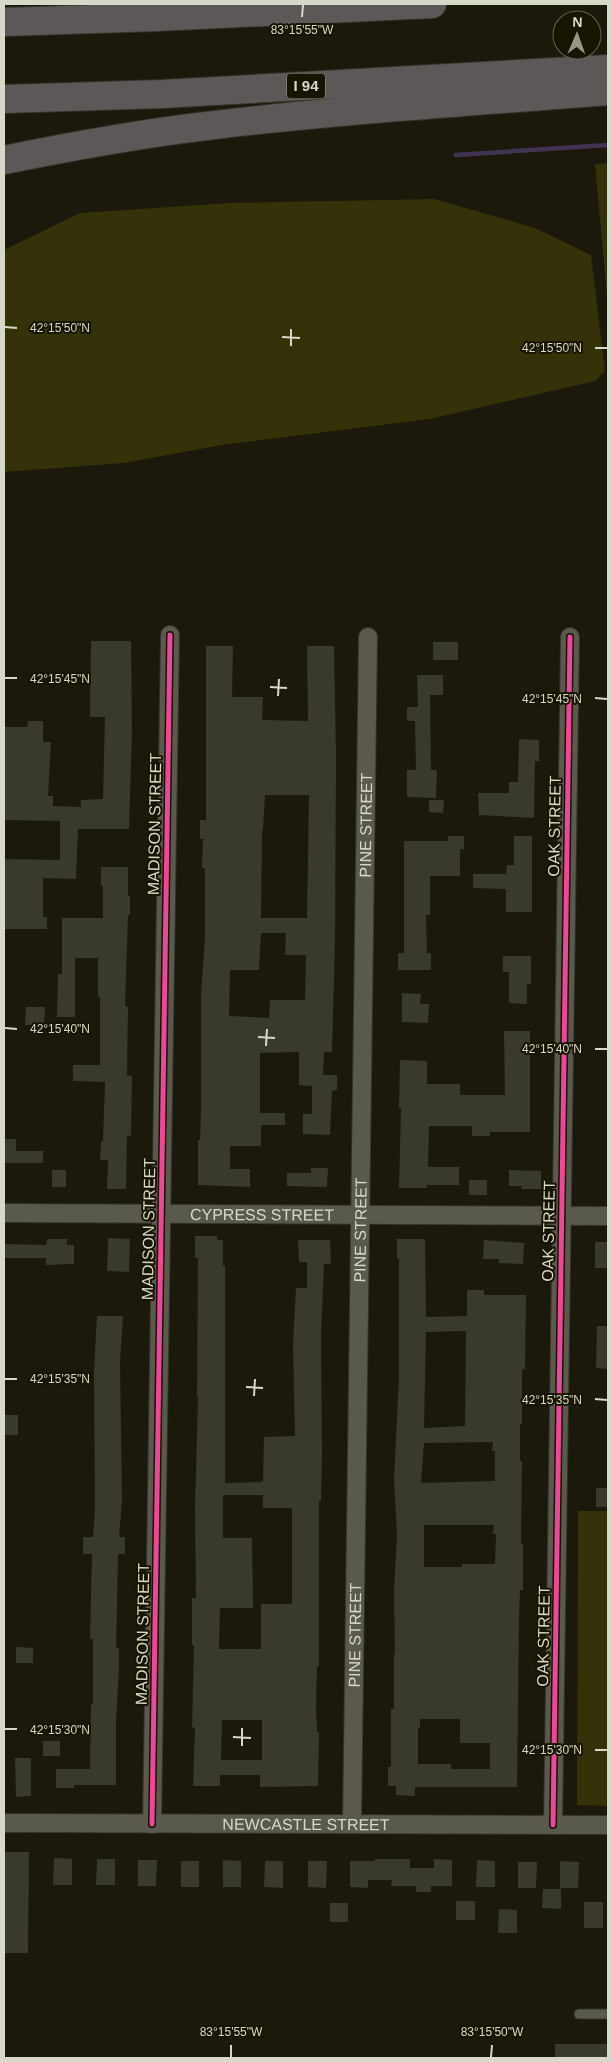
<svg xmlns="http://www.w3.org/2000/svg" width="612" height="2062" viewBox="0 0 612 2062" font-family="Helvetica,sans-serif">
<rect width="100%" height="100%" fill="#1a190b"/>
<path fill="#353108" d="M608,163V308L595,164Z
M434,199L535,228L591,255L605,371L595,381L430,419L222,445L124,463L4,472V250L80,213L230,203Z
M578,1511H608V1806L577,1805Z"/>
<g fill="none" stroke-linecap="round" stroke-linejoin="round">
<path stroke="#433353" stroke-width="4.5" d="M456,155L608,145"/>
</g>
<path fill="#3a392d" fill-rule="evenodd" d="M91,641H131L132,729L129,829H78L76,879L43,878V917H47V929H4V859L60,860V821L4,820V727H27L28,721H43V742H51L48,796H53V806L81,807V800L103,799L105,717H90Z
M433,642H458V660H433Z
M206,646H233L232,697H263L262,720L308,721L307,646H334L336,756L335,941L332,1052H324L323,1075H337V1090L332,1091L330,1135L303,1134V1114H312V1086L299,1085V1052L260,1053V1113H285V1125H261V1146H230V1169H250V1187L198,1185V1140H200L201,1110V995L205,937V868H202L203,839H200V820H206ZM265,795H309L307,918H261L262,831H263ZM261,933H286L285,955H306L305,1000H270L269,1018L229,1016L230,970H259Z
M417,675H443V695H430L431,770H437L436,798L407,797V770H416L415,721H407V707H418Z
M519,739L539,740V761H535L534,818L479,815L478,793H509V782H518Z
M429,800H444L443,813L429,812Z
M448,836H464V849H460V876H430V915H426L427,953H431V970H398V953H404V841H448Z
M514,836H532V912H506V889L473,888V874H506L507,865H514Z
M101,867H128V896H130V915H128L125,1006L128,1007L127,1075L132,1076L131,1136L127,1135L126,1189H107L108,1160H100L101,1141H103L105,1082L73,1081V1065H100V997H98V958H75V1017H57L58,974H62V918H103V886H101Z
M503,956H531V984H527V1004L509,1003V972H503Z
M402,993L421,994L420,1004H429L428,1023L402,1022Z
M26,1007H45L44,1025H25Z
M504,1031H530V1132H490V1136H472V1126H429L428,1167H459V1185H427V1188H399L401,1108H399L400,1060L427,1061V1084H460V1095H505Z
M4,1139H16V1151H43V1163H4Z
M311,1168H328L327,1187L287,1186V1173H311Z
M52,1170H66V1187H52Z
M509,1170L541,1171V1189H521L522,1186H509Z
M469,1180H487V1195H469Z
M195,1236H217V1240H223V1266H225V1483L263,1482L264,1437L295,1436L293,1344L296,1288H307V1262H299L298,1240H330L331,1264H324L321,1336L322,1455L321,1501H319V1666H317L316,1704L317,1732H319L318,1786L260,1787V1775H220V1786H193L195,1728L192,1727L194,1645H192V1598H196L195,1507L198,1396H197L198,1258H195ZM223,1495H263V1508H292V1604H261V1649H219L220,1608H253L252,1538H223ZM222,1720H262V1760H221Z
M108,1238L130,1239L129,1272L107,1271Z
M47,1239H67V1245H74V1264L46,1265V1258H4V1244L46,1245Z
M397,1239H425L426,1317L467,1316V1290H484V1295H526L525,1369H522V1424H520V1461H522L521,1544H523V1590H520L519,1618L517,1787H415V1796L396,1795V1786H388V1767H391V1709H394V1654H395L394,1590L397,1535L394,1479L399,1377V1258H397ZM466,1331L465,1426L424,1428L426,1332ZM493,1442L492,1451H495V1481L421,1483L424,1443ZM424,1525H494L493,1534H496L495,1564H462V1567H424ZM420,1719H460V1743H490V1769H451V1764H418V1728H420Z
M484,1240L524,1243L523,1264L499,1263V1259H483Z
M595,1242H608V1268H595Z
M97,1316H123L120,1362L122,1500L119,1537H125V1554H118L116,1648H119V1666L116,1722V1785H74V1788H56V1769H90L91,1704H93V1639H90L92,1554H83V1537H93L95,1509L94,1371Z
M597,1326H608V1369L596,1368Z
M4,1415H18V1435H4Z
M596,1488H608V1507H596Z
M16,1647L33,1648V1663H16Z
M43,1741H60V1756H43Z
M15,1758H31V1796L16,1797Z
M4,1852H29L28,1953H4Z
M54,1858L72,1859V1885H53Z
M97,1859H115V1885H96Z
M375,1859H410V1868H434V1859L452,1860V1886H431V1892H416V1886H391L392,1880H368V1888L350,1887V1861H375Z
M138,1860H157L156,1886H138Z
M223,1860L241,1861V1887H223Z
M477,1860L495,1861V1887H476Z
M181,1861H199V1887H181Z
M265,1861H283V1888L264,1887Z
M308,1861H327L326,1888L308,1887Z
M560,1861L579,1862L578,1888H560Z
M518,1862H537L536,1888H518Z
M543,1889H561V1909L542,1908Z
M456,1901H475V1920H456Z
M584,1902H603V1928H584Z
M330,1903H348V1922H330Z
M499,1909L517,1910V1933H498Z
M555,2044H608V2058H555Z"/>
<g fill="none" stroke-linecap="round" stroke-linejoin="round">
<defs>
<path id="service" d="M579,2014H608"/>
<g id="minor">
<path id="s1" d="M4,1213L608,1216"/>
<path id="s2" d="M4,1823L608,1825"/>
<path d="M152,1824L170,635"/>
<path id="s3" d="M352,1824L368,637"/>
<path d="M553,1825L570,637"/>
</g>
<path id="motorway" d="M4,22L157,17L432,4
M4,99L162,94L608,69
M4,160C68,147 133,135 198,127C334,110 471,102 608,91"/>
</defs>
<use href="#service" stroke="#34332a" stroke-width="11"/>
<use href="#minor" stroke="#34332a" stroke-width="20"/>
<use href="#motorway" stroke="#34332a" stroke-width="30"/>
<use href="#service" stroke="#5a594e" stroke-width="9"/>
<use href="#minor" stroke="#5a594e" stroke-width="18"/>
<use href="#motorway" stroke="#5c5858" stroke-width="28"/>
<defs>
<path id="cycleway" d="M152,1824L170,635
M553,1825L570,637"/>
</defs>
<use href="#cycleway" stroke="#171500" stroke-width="8"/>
<use href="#cycleway" stroke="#ed469a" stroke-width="5"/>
</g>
<path fill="none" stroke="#d8d8c8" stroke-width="2" d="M302,17L303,5M5,327L17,328M282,337L300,338M291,346V329M595,348H607M5,678H17M270,687L287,688M278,696L279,679M595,698L607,699M5,1028L17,1029M258,1037L275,1038M266,1046L267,1029M595,1049H607M5,1379H17M246,1387L263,1388M254,1396L255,1379M595,1399L607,1400M5,1729H17M233,1737L251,1738M242,1746V1728M595,1750H607M231,2057V2045M491,2057L492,2045"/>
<g text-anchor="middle" stroke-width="4" stroke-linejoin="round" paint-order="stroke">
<rect fill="#171500" stroke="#9e9e8c" stroke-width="1" x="287" y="73.5" width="38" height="25" rx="4"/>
<g font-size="15" font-weight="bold" fill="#d8d8c8">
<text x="306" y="91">I 94</text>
</g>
<g font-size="16" fill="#d8d8c8" stroke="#171500">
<text transform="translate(154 824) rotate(-89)" y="6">MADISON STREET</text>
<text dy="6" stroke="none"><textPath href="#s3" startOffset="999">PINE STREET</textPath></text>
<text transform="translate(554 826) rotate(-89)" y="6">OAK STREET</text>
<text dy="6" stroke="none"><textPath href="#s1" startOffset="258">CYPRESS STREET</textPath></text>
<text transform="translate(148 1229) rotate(-89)" y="6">MADISON STREET</text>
<text dy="6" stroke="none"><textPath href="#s3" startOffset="594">PINE STREET</textPath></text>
<text transform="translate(548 1231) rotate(-89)" y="6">OAK STREET</text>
<text transform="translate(142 1634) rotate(-89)" y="6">MADISON STREET</text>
<text dy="6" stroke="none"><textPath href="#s3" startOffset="189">PINE STREET</textPath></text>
<text transform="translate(543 1636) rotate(-89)" y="6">OAK STREET</text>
<text dy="6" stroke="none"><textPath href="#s2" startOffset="302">NEWCASTLE STREET</textPath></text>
</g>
</g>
<g font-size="12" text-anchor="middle" fill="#d8d8c8" stroke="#171500" stroke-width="4" stroke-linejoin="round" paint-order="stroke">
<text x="302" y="34">83°15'55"W</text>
<text x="60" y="332">42°15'50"N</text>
<text x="552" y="352">42°15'50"N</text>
<text x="60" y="683">42°15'45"N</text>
<text x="552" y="703">42°15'45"N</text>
<text x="60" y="1033">42°15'40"N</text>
<text x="552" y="1053">42°15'40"N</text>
<text x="60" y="1383">42°15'35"N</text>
<text x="552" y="1404">42°15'35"N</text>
<text x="60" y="1734">42°15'30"N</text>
<text x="552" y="1754">42°15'30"N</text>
<text x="231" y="2036">83°15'55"W</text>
<text x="492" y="2036">83°15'50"W</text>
</g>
<rect width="612" height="2062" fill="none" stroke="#d8d8c8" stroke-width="10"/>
<g transform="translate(577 35) rotate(2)"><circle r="24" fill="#171500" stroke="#646350"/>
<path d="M0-4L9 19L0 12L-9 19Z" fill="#969586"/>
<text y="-8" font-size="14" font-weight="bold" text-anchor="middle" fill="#d8d8c8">N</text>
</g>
</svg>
